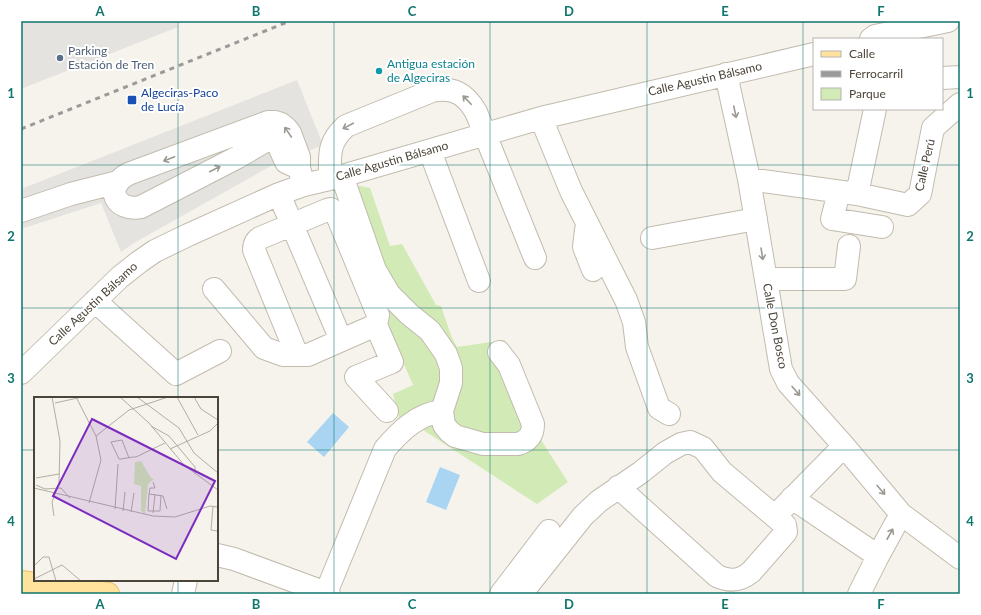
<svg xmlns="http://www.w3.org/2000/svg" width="981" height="615" viewBox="0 0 981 615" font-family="Lato,sans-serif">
<rect width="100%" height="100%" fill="#f6f3ec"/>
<path fill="#d2eab5" d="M340,182L370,188L390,246L402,244L436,305L441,306L452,338L457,347L505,340L539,437L568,482L537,504L417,426L391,432L399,417L393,394L413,385L383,317L337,203Z"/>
<path fill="#e5e3e0" d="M21,21H176L178,27L21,89Z
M297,80L323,145L271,166L134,243L121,252L101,203L21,229V189Z"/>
<path fill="#a9d4f2" d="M333,413L349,427L324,457L307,442Z
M440,467L460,475L446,510L426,502Z"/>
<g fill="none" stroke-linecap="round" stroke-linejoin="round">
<defs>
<path id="minor" d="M871,39L875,36L948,21
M726,74L749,179L781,369L788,383L844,446L901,514L960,558
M942,78L960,77
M541,118L571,191L626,300L634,322L637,347L659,408L669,414
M430,151L479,281
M299,168L286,162L277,142L271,140H267L238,157L141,207C116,212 103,188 128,174L268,122H275L281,124L286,128L290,133L299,157V168L304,185
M342,176L375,270L389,294L409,314L430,331L446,354L451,368V383L442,411L444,425L449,431L455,436L483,444H518C528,441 533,435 533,424L509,365L499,352
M330,179C330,156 327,143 346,126L432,91C453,87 465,93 476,112L535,258
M749,179L857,194L875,109
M839,192L832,219L882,227
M279,194L341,340
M857,194L908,205L920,194L933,128L960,104
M21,211L71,194L118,182
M586,230L584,247L593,270
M652,238L756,219
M766,279H845L849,246
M214,289L264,348L283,355H308L376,325L392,362L356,377L387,411
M95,301L176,374L220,351
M297,355L254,250C254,245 255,241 260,238L327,210L331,209L336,213L378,315L376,325
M21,373L120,277L139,262L155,251L188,235L279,194L304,185L342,176L541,118L814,54
M792,498L878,556
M782,509L844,446
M217,555L234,559L329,594
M326,593L385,449C400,431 418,414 442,411
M183,594L186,580
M501,594L549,531
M521,594L583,516L599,501L640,473L665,453L681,444L690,442L703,448L722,472L785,525L786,532L751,572C740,581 730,582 717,576L618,487
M859,594L878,556L901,514"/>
<path id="major" d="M21,582L108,594"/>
</defs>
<use href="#minor" stroke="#c2bbae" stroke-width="24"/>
<use href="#major" stroke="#e6c16a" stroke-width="24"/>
<use href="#minor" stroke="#fff" stroke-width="22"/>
<use href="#major" stroke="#ffe39c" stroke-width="22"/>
<path stroke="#9a9a9a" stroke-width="3" stroke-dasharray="5 5" stroke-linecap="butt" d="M21,129L290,21"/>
</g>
<defs><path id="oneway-shaft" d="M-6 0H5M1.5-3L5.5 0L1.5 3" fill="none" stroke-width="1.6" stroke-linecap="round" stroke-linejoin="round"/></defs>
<g stroke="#9c9892">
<use href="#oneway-shaft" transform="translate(467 100) rotate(-134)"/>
<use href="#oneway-shaft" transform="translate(735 112) rotate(78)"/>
<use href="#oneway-shaft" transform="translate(348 126) rotate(152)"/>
<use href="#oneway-shaft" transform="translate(288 132) rotate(-124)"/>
<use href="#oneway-shaft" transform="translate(169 159) rotate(159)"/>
<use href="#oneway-shaft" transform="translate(215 169) rotate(-27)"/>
<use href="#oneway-shaft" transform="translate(762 254) rotate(81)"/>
<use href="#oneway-shaft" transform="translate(796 391) rotate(49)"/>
<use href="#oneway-shaft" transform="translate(881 490) rotate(50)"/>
<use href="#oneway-shaft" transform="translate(890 534) rotate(-61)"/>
</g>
<path fill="none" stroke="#0f766e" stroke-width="1" stroke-opacity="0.55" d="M178,21V398M334,21V594M490,21V594M647,21V594M803,21V594M21,165H960M21,308H960M21,450H35M217,450H960M178,580V594"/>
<circle fill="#5c6f8a" stroke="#fff" stroke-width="1.5" cx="60" cy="58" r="4"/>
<circle fill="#0f9aa8" stroke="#fff" stroke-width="1.5" cx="379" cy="71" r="4"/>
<rect fill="#1a4fb4" stroke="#fff" stroke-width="1.5" x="127" y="95" width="10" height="10" rx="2"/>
<g text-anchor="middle" stroke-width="4" stroke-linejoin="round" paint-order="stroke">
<g font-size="12" fill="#4e5e75" stroke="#fff" text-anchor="start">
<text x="68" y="55">Parking<tspan x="68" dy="14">Estación de Tren</tspan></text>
</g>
<g font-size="12" fill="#0d838f" stroke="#fff" text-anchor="start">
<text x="387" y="68">Antigua estación<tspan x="387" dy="14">de Algeciras</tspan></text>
</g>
<g font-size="12" fill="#4b4439" stroke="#fff">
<text transform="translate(705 79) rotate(-13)" y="4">Calle Agustin Bálsamo</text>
<text transform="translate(392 161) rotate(-16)" y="4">Calle Agustin Bálsamo</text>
<text transform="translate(925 165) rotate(-77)" y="4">Calle Perú</text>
<text transform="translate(93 304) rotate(-43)" y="4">Calle Agustin Bálsamo</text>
<text transform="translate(775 326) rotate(79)" y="4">Calle Don Bosco</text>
</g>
<g font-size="12" fill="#164399" stroke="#fff" text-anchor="start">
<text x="141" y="97">Algeciras-Paco<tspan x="141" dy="14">de Lucía</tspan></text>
</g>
</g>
<g transform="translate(34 397)">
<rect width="184" height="184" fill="#f6f3ec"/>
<path d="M107,64L117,81L120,82L114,87L111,117L107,114V89L100,87L101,65Z" fill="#d2eab5"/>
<path fill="none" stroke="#b2ada4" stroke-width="1" d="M18,0L26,44L25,86L18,105L20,119M42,0L62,39L67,63L55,106M86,0L115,26L150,68L184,93M103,0L145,31L160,56L184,76M143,0L164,38M160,0L167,12L184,23M21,6L48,0M117,29L135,39L161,70V77M62,39L95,13L134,0M136,52L176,34L184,26M95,61L88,43L77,45L85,62H87L99,60H102L131,46M2,81L25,77M119,85L121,91H116L115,97L129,99L133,112M2,88L11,92L27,91L36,101M0,91L119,119L141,120L176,109L184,110M115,97L114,114H126L127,98M179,109L177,133L184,134M81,112L84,67M89,114L91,95M97,115L100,96M119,116L121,97M0,169L9,160H15L22,184M0,182L28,168L47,184"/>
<path fill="#7b2cbf" fill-opacity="0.15" stroke="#7b2cbf" stroke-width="2" d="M58,22L181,84L142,162L19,99Z"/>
<rect width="184" height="184" fill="none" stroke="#4b4439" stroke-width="2"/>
</g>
<rect width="981" height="615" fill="none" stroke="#ffffff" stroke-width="44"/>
<rect x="813" y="38" width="130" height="72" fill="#ffffff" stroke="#b7b4b0"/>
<rect x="821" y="51" width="20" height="6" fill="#ffe39c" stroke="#b7b4b0"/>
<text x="849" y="58" font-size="12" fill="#4b4439">Calle</text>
<rect x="821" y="71" width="20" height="6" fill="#9a9a9a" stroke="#b7b4b0"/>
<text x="849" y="78" font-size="12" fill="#4b4439">Ferrocarril</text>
<rect x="821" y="88" width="20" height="12" fill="#d2eab5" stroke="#b7b4b0"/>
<text x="849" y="98" font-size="12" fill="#4b4439">Parque</text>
<rect x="22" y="22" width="937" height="571" fill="none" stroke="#0f766e" stroke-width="1.5"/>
<g font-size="13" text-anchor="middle" font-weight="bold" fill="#0f766e">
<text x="100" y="16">A</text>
<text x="256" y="16">B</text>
<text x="412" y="16">C</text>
<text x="569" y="16">D</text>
<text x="725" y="16">E</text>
<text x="881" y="16">F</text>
<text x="11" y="98">1</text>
<text x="970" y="98">1</text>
<text x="11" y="241">2</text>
<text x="970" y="241">2</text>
<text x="11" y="383">3</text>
<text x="970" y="383">3</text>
<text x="11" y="526">4</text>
<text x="970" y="526">4</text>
<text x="100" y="609">A</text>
<text x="256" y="609">B</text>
<text x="412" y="609">C</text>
<text x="569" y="609">D</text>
<text x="725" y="609">E</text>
<text x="881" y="609">F</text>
</g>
</svg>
